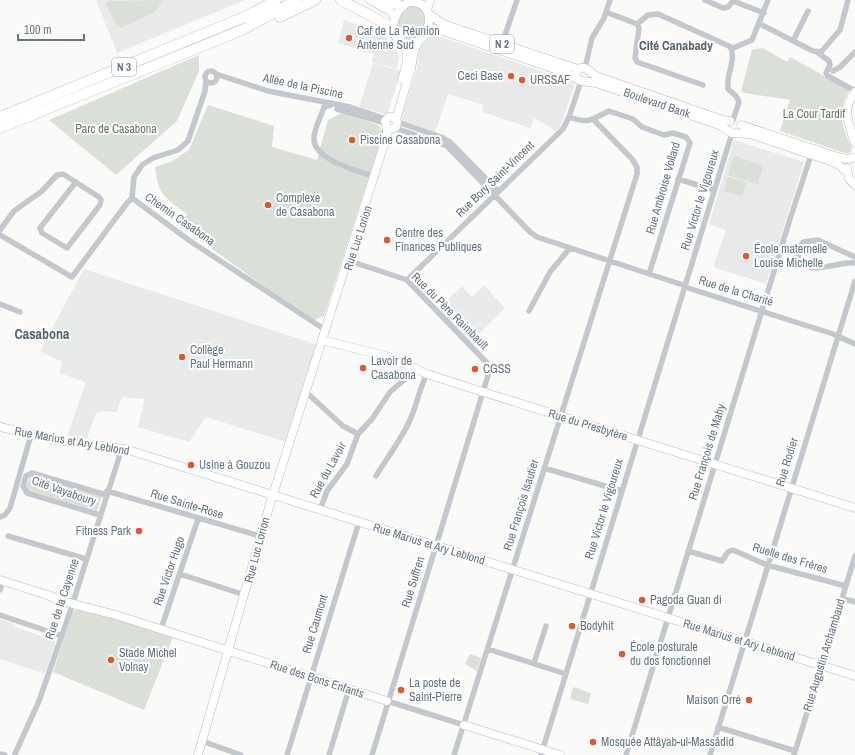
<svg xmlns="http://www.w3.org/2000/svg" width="855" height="755" viewBox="0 0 855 755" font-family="'Archivo Narrow',sans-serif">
<rect width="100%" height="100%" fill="#fafaf8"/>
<path fill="#e8e9e9" d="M96,0H245L117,53Z
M344,20L381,33L396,49L399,57L397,69L372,62L374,54L338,43Z
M433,34L573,82L574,87L560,127L555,132L550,127L534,118L530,128L482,112L484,105L448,94L435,133L403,122L401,117L417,69L419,49L429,37Z
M373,63L401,71L388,112L385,114L359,107Z
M734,140L804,162L766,284L713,267L726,230L709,224Z
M84,269L318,345L286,442L206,417L189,442L138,427L145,399L122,397L117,412L104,411L96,413L87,439L67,436L86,382L59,373L62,362L40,351Z
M484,285L505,308L470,342L438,309L462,286L472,297Z
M0,619L15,624V627L56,641L45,674L0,659Z"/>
<path fill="#dadfd7" d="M110,0L116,1L164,0L154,12L121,28L116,25L106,4Z
M412,5L418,6L425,10L426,25L417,38L406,40L397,34C396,22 400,9 412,5Z
M763,48L787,62L790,57L850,90C836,108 842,130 852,148L850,153H845L780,131L790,100L745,93L741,91L752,50Z
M199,55V71L177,121L116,175L49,120Z
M208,105L274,126L272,147L317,160L328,120L342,113L378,125L383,133L324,316L314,320L279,297L179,225L187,214C166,198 158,196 155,167L172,161L189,150Z
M734,156L763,165L758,184L728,175Z
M728,177L746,182L742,196L724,191Z
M31,475L102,496L97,511L28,490L26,485Z
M82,608L173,637L144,710L53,672L73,611Z
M470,654L481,658L477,671L465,664Z
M573,687L591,693L588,704L570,699Z"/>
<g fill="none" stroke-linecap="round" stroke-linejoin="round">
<defs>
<path id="secondary" d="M427,10L430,0
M401,41C411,51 406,67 402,80
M855,92C841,109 849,125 855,143
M396,119L411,69L414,50L419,41
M322,340L389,357L427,374L483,392L855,508
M0,427L56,440L125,449L855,676
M0,580L51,596
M47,595C70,605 95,609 119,616L387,701
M464,725L560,755
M198,755L270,504L387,135V131L385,121L389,117H394L397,122L396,127L392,129L387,128"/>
<path id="primary" d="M370,0L390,11L395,18
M409,2C442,0 429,49 406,43C385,38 393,10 409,2Z
M429,14L443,24L578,69
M426,31L434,29L443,31L564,72L581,81L596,83L719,125L732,133L750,134L836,163L846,171
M576,78L577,70C585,64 589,72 596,76L723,120L730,121
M741,125L838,157L847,159L853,158
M847,168L849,179L855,185"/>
<path id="highway" d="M341,0L386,24L393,31
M382,0L402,6
M280,17L315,0
M0,117L247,16L276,0
M0,128L242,30L297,0"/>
</defs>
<use href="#secondary" stroke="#b3babf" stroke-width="9"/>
<use href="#primary" stroke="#b5babe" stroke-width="9"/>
<use href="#highway" stroke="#b4b9bd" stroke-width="11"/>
<path stroke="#c3c8cc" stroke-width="5.5" d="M705,0L723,8L728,7L734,0
M733,1L764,13
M606,12L637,24L639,28L635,58L637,62L703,85
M637,24L648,15L658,14L731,47C736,60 726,75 728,89L736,96L739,102L733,120
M760,24L813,51L821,52L840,30L848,0
M793,41L808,11
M502,44L517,0
M731,49L752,40L768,0
M817,52L829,61L830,65L826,73L828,76L855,91
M585,68L592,38L604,18L610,0
M205 77a6 6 0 1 1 12 0a6 6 0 1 1-12 0Z
M833,71L840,67L855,52
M216,74L268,91L350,107L386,119
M331,105L324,107C321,117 313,130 314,140C315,160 360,172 376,177
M337,109L385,123
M569,117C589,124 591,120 609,111L633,119L642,127L664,135L673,133L686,137L690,143L649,274
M397,122L441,137L450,142L498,191
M395,128L447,146L530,232L537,237L683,285L688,288L833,334L855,344
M678,179L714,190
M132,198L190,241L327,331
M132,198L134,177L142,165L153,158L178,150L188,141L205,91L206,80
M0,230L14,211L42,191L57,175L63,174L99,197L101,200L100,205L67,248L42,233L40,228L76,182
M0,235L72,277L127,203L132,198
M781,248L797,251
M349,254L353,262L407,280L487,363L490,369L372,755
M855,257L818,240L803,242L797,251C802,282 838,260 855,263
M407,280L563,129L569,117L581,81
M0,304L20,312
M529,311L550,272L570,248
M306,392L343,426L358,434
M544,468L622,491
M376,476C387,458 401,440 410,420C417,405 419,389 427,374
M107,491L260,536
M320,510L327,491L347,464L358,434L372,419L390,392L417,369
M100,515L27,493L23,486L26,476L32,473L106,495
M0,517L5,515L10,508L31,435
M8,536L86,559
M688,551L722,561L728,552L733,550L767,565L846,586
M180,574L245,595
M0,590L3,581
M842,598L855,602
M0,615L62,636
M161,629L198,519
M488,649L566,674
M534,663L546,626
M387,701L464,725
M718,727L795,751
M202,741L241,755
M0,754L5,755
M15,754L39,701L70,612L122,448
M287,755L359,522
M329,755L349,689
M454,755L637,174V167L632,159L593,119
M541,755L732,133
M626,755L790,219L811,155
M710,755L855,281
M794,755L855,556"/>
<use href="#secondary" stroke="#fff" stroke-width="8"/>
<use href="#primary" stroke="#fff" stroke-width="8"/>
<use href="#highway" stroke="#fff" stroke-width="10"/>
</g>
<g fill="#e4572e" stroke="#fff" stroke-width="1.5">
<circle cx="349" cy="38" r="4"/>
<circle cx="511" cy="76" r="4"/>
<circle cx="522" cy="80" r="4"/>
<circle cx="352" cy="140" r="4"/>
<circle cx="268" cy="205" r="4"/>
<circle cx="387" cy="240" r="4"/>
<circle cx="746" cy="256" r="4"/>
<circle cx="182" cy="357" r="4"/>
<circle cx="363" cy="368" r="4"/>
<circle cx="475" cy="369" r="4"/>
<circle cx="191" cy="465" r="4"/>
<circle cx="139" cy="531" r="4"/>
<circle cx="642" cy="600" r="4"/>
<circle cx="572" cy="626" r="4"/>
<circle cx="622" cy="654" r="4"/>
<circle cx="111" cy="660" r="4"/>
<circle cx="401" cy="690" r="4"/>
<circle cx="749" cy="700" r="4"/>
<circle cx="593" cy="742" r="4"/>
</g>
<g text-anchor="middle" stroke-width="4" stroke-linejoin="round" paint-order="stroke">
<g fill="#fff" stroke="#939fa8" stroke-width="1">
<rect x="490" y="35" width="24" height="18" rx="3"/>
<rect x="112" y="58" width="24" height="18" rx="3"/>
</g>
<g font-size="11" font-weight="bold" fill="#657683">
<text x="502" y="48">N 2</text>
<text x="124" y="71">N 3</text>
</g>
<g font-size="12" fill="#657683" stroke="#fff" text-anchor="start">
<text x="357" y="35">Caf de La Réunion<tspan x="357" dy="14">Antenne Sud</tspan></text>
<text x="503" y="80" text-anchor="end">Ceci Base</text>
<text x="530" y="84">URSSAF</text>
<text x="360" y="144">Piscine Casabona</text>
<text x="276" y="202">Complexe<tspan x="276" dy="14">de Casabona</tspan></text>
<text x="395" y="237">Centre des<tspan x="395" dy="14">Finances Publiques</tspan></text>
<text x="754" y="253">École maternelle<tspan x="754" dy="14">Louise Michelle</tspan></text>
<text x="190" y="354">Collège<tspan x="190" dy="14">Paul Hermann</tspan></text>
<text x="371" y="365">Lavoir de<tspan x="371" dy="14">Casabona</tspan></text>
<text x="483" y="373">CGSS</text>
<text x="199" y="469">Usine à Gouzou</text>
<text x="131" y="535" text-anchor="end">Fitness Park</text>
<text x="650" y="604">Pagoda Guan di</text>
<text x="580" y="630">Bodyhit</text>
<text x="630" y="651">École posturale<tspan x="630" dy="14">du dos fonctionnel</tspan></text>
<text x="119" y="657">Stade Michel<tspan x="119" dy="14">Volnay</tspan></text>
<text x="409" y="687">La poste de<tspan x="409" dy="14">Saint-Pierre</tspan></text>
<text x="741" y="704" text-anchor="end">Maison Orré</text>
<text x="601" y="746">Mosquée Attâyab-ul-Massâdid</text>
</g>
<g font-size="12" fill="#657683" stroke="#fff">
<text transform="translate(303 86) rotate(12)" y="4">Allée de la Piscine</text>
<text transform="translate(657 103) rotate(19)" y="4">Boulevard Bank</text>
<text transform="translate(495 179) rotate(-44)" y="4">Rue Bory Saint-Vincent</text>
<text transform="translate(663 188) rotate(-74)" y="4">Rue Ambroise Vollard</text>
<text transform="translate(700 200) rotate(-73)" y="4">Rue Victor le Vigoureux</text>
<text transform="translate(180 219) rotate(35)" y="4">Chemin Casabona</text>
<text transform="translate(358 238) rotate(-72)" y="4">Rue Luc Lorion</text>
<text transform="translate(736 291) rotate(17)" y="4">Rue de la Charité</text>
<text transform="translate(450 311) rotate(45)" y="4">Rue du Père Raimbault</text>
<text transform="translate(588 425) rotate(17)" y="4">Rue du Presbytère</text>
<text transform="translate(72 441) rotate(10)" y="4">Rue Marius et Ary Leblond</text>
<text transform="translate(707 452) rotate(-73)" y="4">Rue François de Mahy</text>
<text transform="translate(787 462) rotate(-73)" y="4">Rue Rodier</text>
<text transform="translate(328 470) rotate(-61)" y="4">Rue du Lavoir</text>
<text transform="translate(64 491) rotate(19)" y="4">Cité Vayaboury</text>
<text transform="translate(187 504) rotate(17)" y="4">Rue Sainte-Rose</text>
<text transform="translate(521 505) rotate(-73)" y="4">Rue François Isautier</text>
<text transform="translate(604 509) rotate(-73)" y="4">Rue Victor le Vigoureux</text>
<text transform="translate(429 544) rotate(17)" y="4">Rue Marius et Ary Leblond</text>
<text transform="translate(257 550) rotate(-75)" y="4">Rue Luc Lorion</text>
<text transform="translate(790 558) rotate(17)" y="4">Ruelle des Frères</text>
<text transform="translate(169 571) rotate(-71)" y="4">Rue Victor Hugo</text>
<text transform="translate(413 582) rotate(-73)" y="4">Rue Suffren</text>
<text transform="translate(62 599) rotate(-72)" y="4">Rue de la Cayenne</text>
<text transform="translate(315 624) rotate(-73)" y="4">Rue Caumont</text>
<text transform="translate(739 640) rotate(17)" y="4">Rue Marius et Ary Leblond</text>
<text transform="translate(824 655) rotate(-73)" y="4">Rue Augustin Archambaud</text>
<text transform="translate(317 679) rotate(18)" y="4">Rue des Bons Enfants</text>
</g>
<g font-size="12" fill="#687a64" stroke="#fff">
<text x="814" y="118">La Cour Tardif</text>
<text x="116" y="133">Parc de Casabona</text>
</g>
<g font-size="13" font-weight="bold" fill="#57646e" stroke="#fff">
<text x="676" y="50">Cité Canabady</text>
</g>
<g font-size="14" font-weight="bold" fill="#57646e" stroke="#fff">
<text x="42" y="339">Casabona</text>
</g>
</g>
<path d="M18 34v6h66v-6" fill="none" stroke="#657683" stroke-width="2"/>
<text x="24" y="34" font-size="12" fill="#657683" stroke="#ffffff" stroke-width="3" paint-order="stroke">100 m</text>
</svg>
